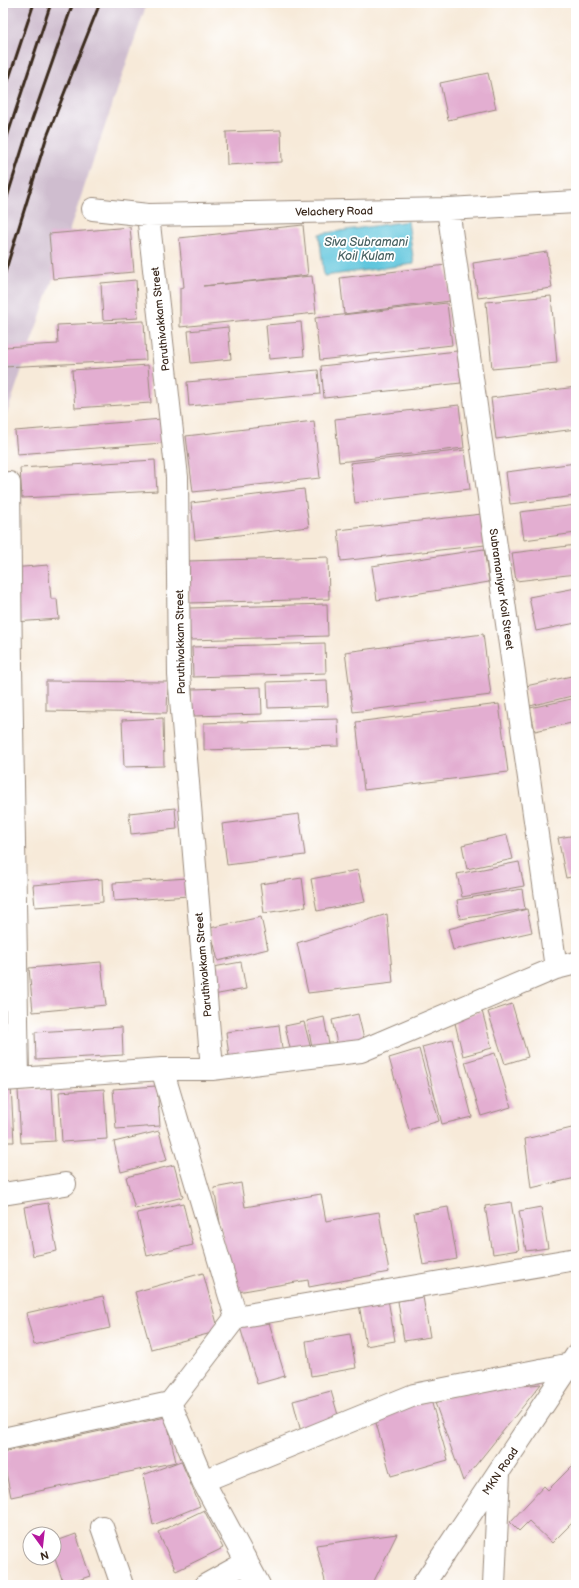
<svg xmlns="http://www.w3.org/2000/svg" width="579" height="1588" viewBox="0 0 579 1588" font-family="'Balsamiq Sans',sans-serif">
<rect width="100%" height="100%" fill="#fff"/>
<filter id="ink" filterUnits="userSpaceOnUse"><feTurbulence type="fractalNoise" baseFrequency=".025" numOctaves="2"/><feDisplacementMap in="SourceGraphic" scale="8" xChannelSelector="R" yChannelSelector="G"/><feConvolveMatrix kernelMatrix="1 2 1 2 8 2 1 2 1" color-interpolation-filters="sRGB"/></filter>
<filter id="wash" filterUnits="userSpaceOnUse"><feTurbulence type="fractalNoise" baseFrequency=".012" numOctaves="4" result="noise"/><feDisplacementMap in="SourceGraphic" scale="16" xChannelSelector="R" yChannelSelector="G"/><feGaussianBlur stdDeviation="0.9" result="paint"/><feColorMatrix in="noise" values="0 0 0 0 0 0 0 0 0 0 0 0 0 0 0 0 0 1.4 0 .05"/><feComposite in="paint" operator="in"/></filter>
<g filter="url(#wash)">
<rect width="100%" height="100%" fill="#f7ead9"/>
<path fill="#cfbdcf" d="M3,3H147L3,425Z"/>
<path fill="#60c6dd" stroke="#4e787e" d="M408,221L414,264L324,276L319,234Z"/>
<g id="blocks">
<path fill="#e3aed1" d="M488,73L496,109L448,120L440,83Z
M281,130L282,162L227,165L226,132Z
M303,225L308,275L203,286L312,276L316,313L180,327V288L184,287L179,238Z
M130,227L134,272L53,279L49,234Z
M547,252L552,288L478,298L473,263Z
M446,265L450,301L344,314L340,278Z
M136,280L138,318L103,320L101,283Z
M551,296L557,363L492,369L486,302Z
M447,303L452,345L320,360L315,318Z
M144,321L146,360L3,367V347L58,344L57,325Z
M301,322L304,356L269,359L266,325Z
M228,327L231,359L191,363L188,331Z
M457,351L461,383L324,398L321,366Z
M148,365L151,403L75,408L72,370Z
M318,370L320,394L189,406L187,382Z
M576,387V429L496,439L491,398Z
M459,405L464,448L339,462L335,419Z
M162,419L163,443L17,454L15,431Z
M314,421L320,478L193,492L186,436Z
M465,450L470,489L355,503L350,463Z
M155,460L157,491L22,498L20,468Z
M576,463V496L510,504L506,472Z
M304,489L309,527L195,540L191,503Z
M576,505V533L524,540L520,512Z
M482,514L485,545L341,561L338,530Z
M576,545V574L516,581L512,553Z
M484,549L489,582L377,600L372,566Z
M328,557L329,599L189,603L188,561Z
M48,565L51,599H57L59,619L15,622L11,568Z
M576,588V623L536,631L529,597Z
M327,604L328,636L190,640L189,608Z
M483,634L491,695L353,712L345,652Z
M325,643L326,673L193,677L192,647Z
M576,675V695L530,706L526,686Z
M327,680L328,706L268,708L267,682Z
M46,681L168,682L167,713L46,711Z
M261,687L262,714L193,716L192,689Z
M576,698V722L535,731L530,708Z
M499,704L508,772L364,790L356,722Z
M163,718L164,766L124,767L122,720Z
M338,719L339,746L204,750V723Z
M175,808L177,829L131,834L129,813Z
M299,814L305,855L227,865L222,824Z
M507,835L513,859L467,869L462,845Z
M576,835V876L566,878L558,838Z
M519,862L524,886L462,897L457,874Z
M358,870L365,902L317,911L311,879Z
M188,878L189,896L114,901L113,883Z
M302,878L306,907L264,913L260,884Z
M102,879L103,902L35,907L33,885Z
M522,889L525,909L460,919L457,900Z
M527,909L532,932L453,950L448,929Z
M387,914L393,983L308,993L297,943Z
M261,917L268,949L218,961L210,928Z
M101,962L106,1005L33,1012L29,968Z
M241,962L246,989L213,995L208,968Z
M512,1004L528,1057L505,1064L488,1012Z
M482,1011L492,1048L463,1056L454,1019Z
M358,1014L365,1043L338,1049L332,1020Z
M324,1017L330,1050L313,1053L307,1021Z
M304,1022L312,1053L292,1057L285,1026Z
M279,1025L283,1056L230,1064L226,1032Z
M122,1027L123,1055L36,1060L35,1032Z
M452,1039L472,1117L442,1124L422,1047Z
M419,1049L439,1121L409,1130L389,1058Z
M495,1053L511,1107L481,1116L465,1062Z
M11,1086L14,1142H3V1087Z
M157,1086L160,1126L116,1129L113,1089Z
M52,1088L55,1141L21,1143L18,1090Z
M104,1089L107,1139L62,1142L59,1092Z
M576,1127V1178L531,1188L525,1139Z
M159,1131L167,1160L121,1172L114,1142Z
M174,1165L183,1197L135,1209L126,1177Z
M241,1183L245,1207L321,1194L326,1221L379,1212L389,1272L309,1287L308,1280L232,1293L214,1188Z
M511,1202L519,1250L493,1254L485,1206Z
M48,1203L57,1251L33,1256L24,1207Z
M183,1203L193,1245L147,1256L137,1213Z
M448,1207L457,1259L423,1265L414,1213Z
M541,1207L548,1248L526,1251L519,1211Z
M203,1273L219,1331L151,1349L135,1292Z
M103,1296L110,1328L34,1345L26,1313Z
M423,1297L430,1337L404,1341L398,1301Z
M388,1299L395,1341L366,1346L359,1304Z
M268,1319L285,1376L257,1384L240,1327Z
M350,1334L356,1368L311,1376L306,1341Z
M541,1384L463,1481L434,1400L466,1392Z
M331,1391L340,1422L301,1432L293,1401Z
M431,1400L448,1460L391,1476L374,1416Z
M166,1417L176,1462L11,1497L3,1458V1452Z
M181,1461L200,1506L153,1525L143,1475Z
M573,1465L576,1467V1519L552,1543L529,1521L519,1531L510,1522L544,1486L548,1490Z
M204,1510L223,1548L176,1571L158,1532Z
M76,1534L90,1576L64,1585L54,1556V1542Z
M397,1534L372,1585H326L316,1545Z"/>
</g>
</g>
<g filter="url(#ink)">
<use href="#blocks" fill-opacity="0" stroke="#998a7c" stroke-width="1"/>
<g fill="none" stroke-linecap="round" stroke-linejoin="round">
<defs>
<path id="minor" d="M93,209L148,215L448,209L576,202
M448,209L556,968
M148,215L177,477L179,675L212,1069
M9,483L11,665L18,1079
M162,1069L236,1317
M3,1080L162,1069H212L361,1051L556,968L576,963
M3,1194L65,1184
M3,1439L170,1403
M203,1481L414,1395L571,1364
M102,1527L122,1585
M206,1585L247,1562
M259,1585L203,1481L170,1403L236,1317L576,1259
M494,1585L499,1472"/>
<path id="tertiary" d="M423,1585L576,1356"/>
</defs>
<use href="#minor" stroke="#998a7c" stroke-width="24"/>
<use href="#tertiary" stroke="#998a7c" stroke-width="24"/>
<use href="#minor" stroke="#fff" stroke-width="22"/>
<use href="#tertiary" stroke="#fff" stroke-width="22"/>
<path stroke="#3b2a1e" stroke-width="3" d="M3,96L34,3
M3,149L51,3
M3,210L26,137L73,3
M3,279L46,139L100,3"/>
</g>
</g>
<g text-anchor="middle" stroke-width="3.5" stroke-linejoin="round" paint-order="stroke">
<g font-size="11" fill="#3b2a1e" stroke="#fff">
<text transform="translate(334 211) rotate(-1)" y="4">Velachery Road</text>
<text transform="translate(160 319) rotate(-96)" y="4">Paruthivakkam Street</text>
<text transform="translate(502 589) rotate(82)" y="4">Subramaniyar Koil Street</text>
<text transform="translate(180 642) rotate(-91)" y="4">Paruthivakkam Street</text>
<text transform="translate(203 965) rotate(-95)" y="4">Paruthivakkam Street</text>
<text transform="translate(500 1471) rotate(-56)" y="4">MKN Road</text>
</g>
<g font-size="12" font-style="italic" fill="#486161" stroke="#fff">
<text x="366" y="246">Siva Subramani<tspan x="366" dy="14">Koil Kulam</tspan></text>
</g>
</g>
<rect width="579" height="1588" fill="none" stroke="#fff" stroke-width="16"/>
<g transform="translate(42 1546) rotate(165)"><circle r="19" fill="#ffffff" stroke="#b1aaa5"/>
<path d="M0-3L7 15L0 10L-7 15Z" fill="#b5179e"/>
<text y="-6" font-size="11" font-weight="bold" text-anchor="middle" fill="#3b2a1e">N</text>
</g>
</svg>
